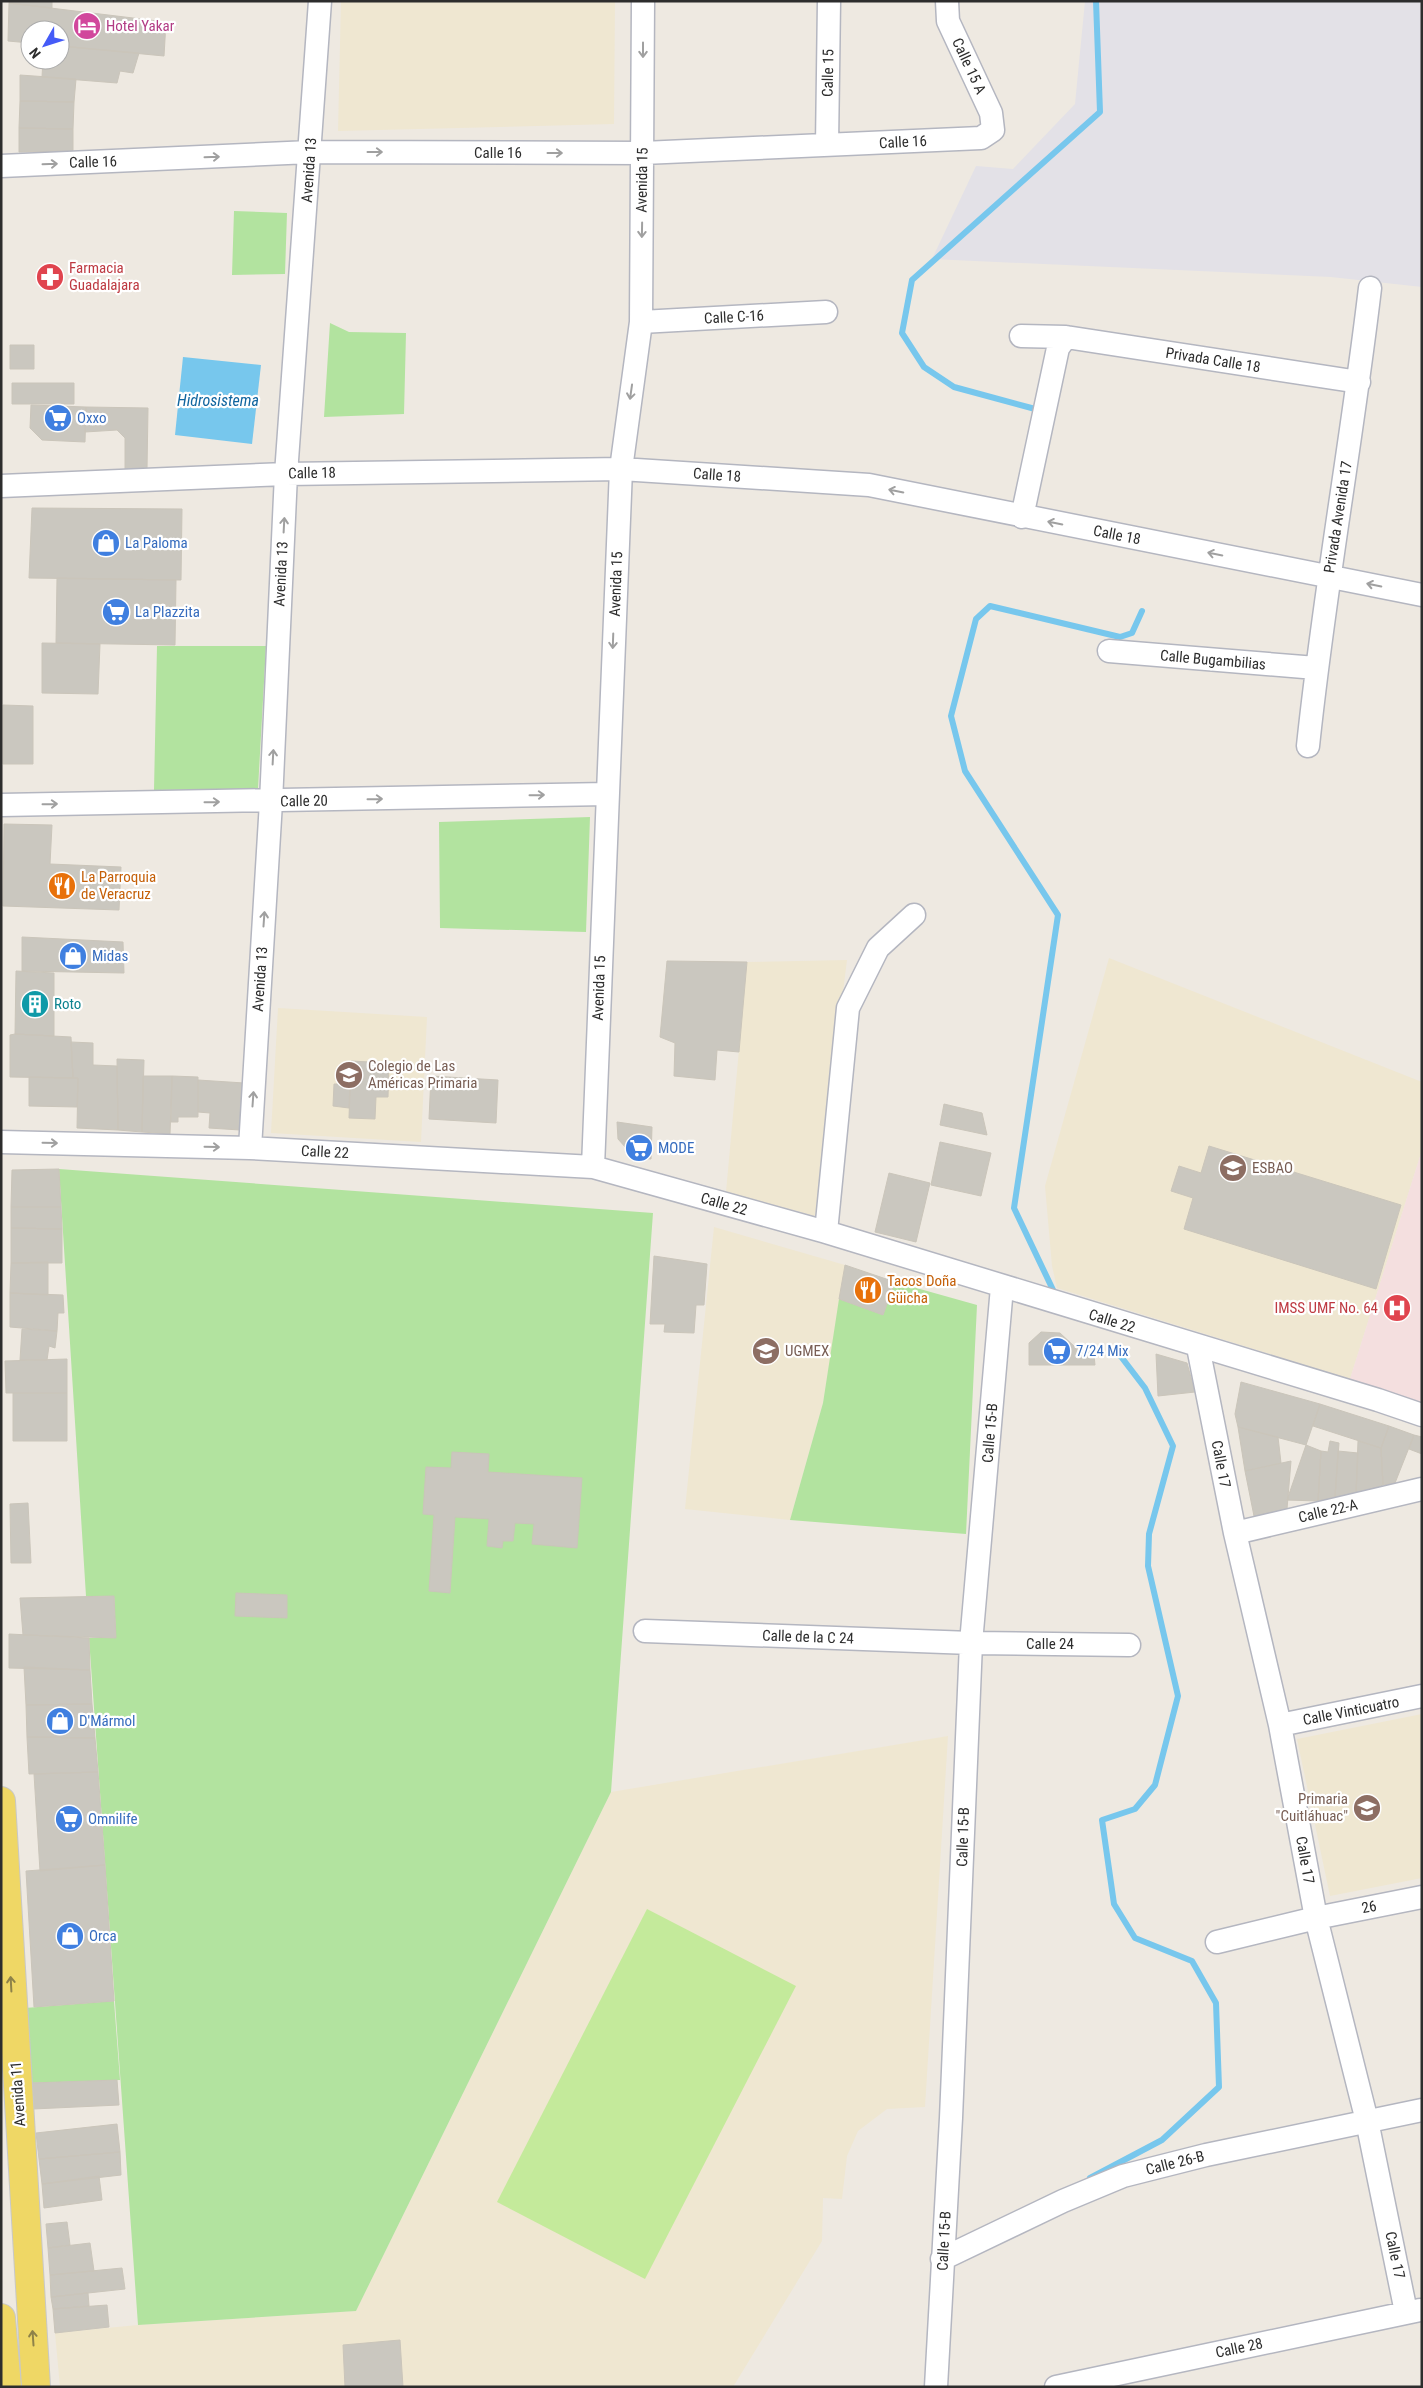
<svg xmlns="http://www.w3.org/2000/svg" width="1423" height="2388" viewBox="0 0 1423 2388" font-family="'Roboto Condensed',sans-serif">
<rect width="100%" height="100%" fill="#eee9e1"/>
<path fill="#e3e1e7" d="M1085,1H1422V287L1331,277L932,259L976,166L1013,169L1075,104Z"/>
<path fill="#efe7d1" d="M341,1H615L614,124L338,131Z
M1109,958L1422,1082V1150L1350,1379L1057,1288L1052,1266L1045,1186Z
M847,960L815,1216L726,1192L747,962Z
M278,1008L427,1017L421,1142L271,1133Z
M714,1227L845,1265L823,1403L790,1520L685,1509Z
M1422,1714V1878L1330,1896L1297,1739Z
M948,1736L925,2107L887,2109L858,2131L847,2156L842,2199L823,2198L822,2241L733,2387H60L55,2333L138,2325L356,2311L611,1792Z"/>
<path fill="#f4dfdf" d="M1422,1150V1403L1350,1379Z"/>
<path fill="#b2e39f" d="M234,211L287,213L285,274L232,275Z
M330,323L349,332L406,333L404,414L324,417Z
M157,646H266L258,789L154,790Z
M590,817L586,932L440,928L439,822Z
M59,1169L653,1213L611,1792L356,2311L138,2325L89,1638H116L114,1596H86Z
M895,1282L977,1305L966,1534L790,1520L823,1403L839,1299L883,1315Z
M114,2001L120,2080L30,2083L25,2008Z"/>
<path fill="#c4ea9b" d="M647,1909L796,1986L645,2279L497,2202Z"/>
<path fill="#77c7ed" d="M183,357L261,365L252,444L175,435Z"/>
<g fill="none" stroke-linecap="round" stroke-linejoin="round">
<path stroke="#77c7ed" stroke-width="6" d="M1039,410L954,387L924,367L902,333L912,280L1100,112L1096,1
M1054,1292L1014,1208L1058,915L965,771L951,716L976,619L990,606L1120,637L1132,633L1142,611
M1090,2178L1162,2140L1219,2087L1216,2003L1192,1961L1135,1938L1114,1904L1102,1820L1135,1809L1155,1785L1178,1696L1148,1566L1149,1534L1173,1446L1145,1388L1119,1354"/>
</g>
<path fill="#cac7bf" stroke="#cac5ba" d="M9,1H52V8L9,3Z
M9,3L166,22L164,56L60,46V30H30V43L8,41Z
M60,46L139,53L133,73L120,71L117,83L42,77L43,60H60Z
M20,75L76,79L74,102L20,101Z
M20,101L74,102L73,129L19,128Z
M19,128L73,129V151L19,152Z
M10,345H34V369H10Z
M12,383H74V404H12Z
M31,405L86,407L85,442L42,440L30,428Z
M86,407L148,408L147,469H125V438L117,430L85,432Z
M32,508L182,509L181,580L29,578Z
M57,578L176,580L175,645L56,643Z
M42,643L100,644L98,694L42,693Z
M3,705L33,706V764H3Z
M4,824L52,825L50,864L121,867L119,910L3,906Z
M22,937L123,942L124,973L22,971Z
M667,961L747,962L739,1052L717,1050L715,1080L674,1076L675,1043L660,1037Z
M16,971L54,973V1036L15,1034Z
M15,1034L71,1037L73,1078L10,1077V1035Z
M71,1042L93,1043V1065L117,1066L118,1130L77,1128L78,1078H73Z
M117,1059L144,1060L142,1132L118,1130Z
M351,1061L389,1063L388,1097H376L375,1119L349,1118Z
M143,1076H172L170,1134L142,1132Z
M172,1076L198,1077V1117H178V1122H171Z
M431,1076L498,1080L496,1123L429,1119Z
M29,1077L78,1078L77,1107L29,1106Z
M198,1080L244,1083L240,1130L209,1128L210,1113L198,1112Z
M334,1084H350L349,1108L333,1106Z
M944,1104L982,1113L987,1135L940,1125Z
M617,1122L652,1127L651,1159L635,1158L618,1139Z
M940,1142L991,1153L981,1196L931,1185Z
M1209,1146L1401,1205L1376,1289L1184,1229L1193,1198L1171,1191L1179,1166L1201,1173Z
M59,1169L61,1207H11L12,1170Z
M889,1173L930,1183L916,1242L875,1232Z
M11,1207H61L62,1229L11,1228Z
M11,1228L62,1229V1263H11Z
M654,1256L707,1264L704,1305H696L694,1333L664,1332L665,1324H650Z
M48,1262V1295L10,1293L11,1263Z
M845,1265L895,1282L883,1315L839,1299Z
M10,1293L63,1295L64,1313H58L57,1331L10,1327Z
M22,1329L57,1331L55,1348L49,1346L47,1360H20Z
M1041,1332L1060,1333L1076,1348L1094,1355L1095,1365H1029V1343Z
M1156,1354L1187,1363L1195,1392L1158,1396Z
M67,1359V1393H6L5,1361Z
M1241,1382L1320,1404L1306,1445L1238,1427L1235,1414Z
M13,1393H67V1441H13Z
M1320,1404L1389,1426L1381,1448L1313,1426Z
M1389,1426L1414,1435L1395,1483L1383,1485L1381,1448Z
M1238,1427L1278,1437L1281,1463L1245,1471Z
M1414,1435L1422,1437V1454L1409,1449Z
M1330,1441L1339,1443L1335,1497L1318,1501L1321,1451L1328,1452Z
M1358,1441L1381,1448L1383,1485L1356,1494Z
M1306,1445L1321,1451L1318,1501L1287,1500Z
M1338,1451L1358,1453L1356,1494L1335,1497Z
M452,1452L489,1454L488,1472L582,1478L577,1548L532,1544L534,1524L515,1523L513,1541H503L502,1548L487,1546L489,1519L455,1517L450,1593L429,1591L434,1515L423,1514L426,1467L451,1468Z
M1291,1461L1287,1509L1254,1516L1245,1471Z
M28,1503L31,1563H11L10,1504Z
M236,1593L287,1595V1618L235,1616Z
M114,1596L116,1638L23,1635L20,1598Z
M9,1634L89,1638L90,1670L9,1668Z
M24,1667L90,1670L92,1704L26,1705Z
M92,1704L95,1738L27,1737L26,1705Z
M27,1737L95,1738L98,1772L29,1774Z
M98,1772L105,1865L40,1871L34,1774Z
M105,1865L114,2001L34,2007L26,1871Z
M117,2080L119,2105L33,2109L30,2083Z
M117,2124L120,2152L39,2159L36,2133Z
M120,2152L121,2175L42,2184L39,2159Z
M99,2176L102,2200L44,2208L42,2184Z
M67,2222L70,2245L48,2248L46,2224Z
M90,2243L94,2271L50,2275L48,2248Z
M122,2268L125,2289L51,2297L50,2275Z
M88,2293L89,2306L53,2309L51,2297Z
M107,2305L109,2327L55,2333L53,2309Z
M400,2340L403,2387H345L343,2345Z"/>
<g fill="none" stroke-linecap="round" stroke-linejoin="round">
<defs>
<path id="minor" d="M827,145L829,1
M1,166L310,152L643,153L981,138L993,130L991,113L948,21L947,1
M641,322L826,312
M1021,336L1066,337L1359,382
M1,486L286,474L621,469L869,485L1422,595
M1022,517L1058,348L1066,337
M1109,651L1316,668
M1308,746C1324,592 1352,441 1370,288
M1,805L607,794
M1,1142L250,1148L593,1167L826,1232L1378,1400L1422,1415
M250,1148L271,802L286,474L320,1
M593,1167L621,469L641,322L643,1
M826,1232L848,1008L878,948L914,915
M1198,1347L1235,1533L1280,1725L1316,1918L1367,2121L1406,2312
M1235,1533L1422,1489
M645,1631L971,1643L1129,1645
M1280,1725L1422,1696
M1217,1942L1316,1918L1422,1897
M942,2259L1063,2201L1123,2176L1206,2155L1422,2110
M936,2387L951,2118L971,1643L1002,1287
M1056,2387L1420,2310"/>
<path id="primary" d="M1,1801L36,2387
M1,2318L7,2387"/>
</defs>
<use href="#minor" stroke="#b4b6c0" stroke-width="25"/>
<use href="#primary" stroke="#c8c8c8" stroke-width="30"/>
<use href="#minor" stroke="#fff" stroke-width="22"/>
<use href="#primary" stroke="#efd765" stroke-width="28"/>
</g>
<defs><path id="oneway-shaft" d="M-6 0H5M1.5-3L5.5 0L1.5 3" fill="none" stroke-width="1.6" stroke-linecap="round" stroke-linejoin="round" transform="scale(1.25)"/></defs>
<g stroke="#a0a0a0">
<use href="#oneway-shaft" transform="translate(643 50) rotate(90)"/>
<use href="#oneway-shaft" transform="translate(375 152)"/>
<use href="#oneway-shaft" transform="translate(555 153)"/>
<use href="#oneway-shaft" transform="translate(212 157) rotate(-2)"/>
<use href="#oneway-shaft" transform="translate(50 164) rotate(-2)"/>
<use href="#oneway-shaft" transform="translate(642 230) rotate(91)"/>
<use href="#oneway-shaft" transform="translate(631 392) rotate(98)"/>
<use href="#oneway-shaft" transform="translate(896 491) rotate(-169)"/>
<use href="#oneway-shaft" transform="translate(1055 523) rotate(-169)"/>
<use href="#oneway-shaft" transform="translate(284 525) rotate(-87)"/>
<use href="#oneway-shaft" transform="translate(1215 554) rotate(-169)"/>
<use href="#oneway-shaft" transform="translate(1374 585) rotate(-168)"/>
<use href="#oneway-shaft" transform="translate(613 641) rotate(92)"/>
<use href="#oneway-shaft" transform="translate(273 757) rotate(-87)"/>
<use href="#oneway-shaft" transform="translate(537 795) rotate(-1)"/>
<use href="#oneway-shaft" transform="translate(375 799) rotate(-1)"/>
<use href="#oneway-shaft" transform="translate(212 802) rotate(-1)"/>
<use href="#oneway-shaft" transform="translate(50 804) rotate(-1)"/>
<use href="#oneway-shaft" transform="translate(264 919) rotate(-86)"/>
<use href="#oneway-shaft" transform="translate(253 1099) rotate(-86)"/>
<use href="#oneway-shaft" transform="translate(50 1143) rotate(1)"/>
<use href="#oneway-shaft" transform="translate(212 1147) rotate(1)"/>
</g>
<g stroke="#8e8249">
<use href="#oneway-shaft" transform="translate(11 1984) rotate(-93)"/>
<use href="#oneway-shaft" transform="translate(33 2338) rotate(-94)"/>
</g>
<defs>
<symbol id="hotel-disc" viewBox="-11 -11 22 22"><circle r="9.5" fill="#d1479c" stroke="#fff"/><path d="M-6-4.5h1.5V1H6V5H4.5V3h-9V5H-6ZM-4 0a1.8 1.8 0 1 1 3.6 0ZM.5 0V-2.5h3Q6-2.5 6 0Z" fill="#fff"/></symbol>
<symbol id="pharmacy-disc" viewBox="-11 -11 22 22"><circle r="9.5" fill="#e0444e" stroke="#fff"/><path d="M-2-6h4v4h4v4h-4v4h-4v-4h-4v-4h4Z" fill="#fff"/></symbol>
<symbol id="supermarket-disc" viewBox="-11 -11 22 22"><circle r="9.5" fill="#3f7fe0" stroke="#fff"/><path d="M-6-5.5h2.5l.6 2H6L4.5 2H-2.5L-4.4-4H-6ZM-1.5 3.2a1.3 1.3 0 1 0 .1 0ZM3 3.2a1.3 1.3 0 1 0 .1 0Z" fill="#fff"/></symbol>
<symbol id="shop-disc" viewBox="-11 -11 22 22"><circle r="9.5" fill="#3f7fe0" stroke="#fff"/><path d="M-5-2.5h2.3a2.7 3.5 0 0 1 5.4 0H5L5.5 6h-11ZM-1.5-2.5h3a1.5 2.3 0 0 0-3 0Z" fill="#fff"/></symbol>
<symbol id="restaurant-disc" viewBox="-11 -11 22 22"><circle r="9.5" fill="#e8710a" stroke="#fff"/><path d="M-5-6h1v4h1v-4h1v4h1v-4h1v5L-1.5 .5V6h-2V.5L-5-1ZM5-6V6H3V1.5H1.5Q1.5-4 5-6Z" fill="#fff"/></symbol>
<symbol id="building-disc" viewBox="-11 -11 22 22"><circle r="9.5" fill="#0f9aa8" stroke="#fff"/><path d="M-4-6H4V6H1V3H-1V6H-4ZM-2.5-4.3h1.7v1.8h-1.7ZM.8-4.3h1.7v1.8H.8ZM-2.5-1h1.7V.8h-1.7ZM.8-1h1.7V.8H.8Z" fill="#fff"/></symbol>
<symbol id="school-disc" viewBox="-11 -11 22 22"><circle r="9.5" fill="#8d6e63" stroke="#fff"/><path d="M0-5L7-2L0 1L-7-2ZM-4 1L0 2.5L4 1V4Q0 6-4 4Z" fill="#fff"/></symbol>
<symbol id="hospital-disc" viewBox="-11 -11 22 22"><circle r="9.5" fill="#e0444e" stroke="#fff"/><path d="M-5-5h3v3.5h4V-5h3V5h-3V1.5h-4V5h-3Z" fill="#fff"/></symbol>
</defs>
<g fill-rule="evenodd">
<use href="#hotel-disc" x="71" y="10" width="32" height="32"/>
<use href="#pharmacy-disc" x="34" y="261" width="32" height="32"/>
<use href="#supermarket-disc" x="42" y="402" width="32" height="32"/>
<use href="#shop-disc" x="90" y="527" width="32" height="32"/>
<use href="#supermarket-disc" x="100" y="596" width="32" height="32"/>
<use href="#restaurant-disc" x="46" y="870" width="32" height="32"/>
<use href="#shop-disc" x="57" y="940" width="32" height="32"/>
<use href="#building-disc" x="19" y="988" width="32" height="32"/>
<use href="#school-disc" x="333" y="1059" width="32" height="32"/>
<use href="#supermarket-disc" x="623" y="1132" width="32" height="32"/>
<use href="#school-disc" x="1217" y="1152" width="32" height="32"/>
<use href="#restaurant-disc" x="852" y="1274" width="32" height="32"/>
<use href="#hospital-disc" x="1381" y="1292" width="32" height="32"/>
<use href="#school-disc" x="750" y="1335" width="32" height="32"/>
<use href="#supermarket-disc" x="1041" y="1335" width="32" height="32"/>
<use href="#shop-disc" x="44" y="1705" width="32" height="32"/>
<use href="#school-disc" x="1351" y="1792" width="32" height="32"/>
<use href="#supermarket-disc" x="53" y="1803" width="32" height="32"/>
<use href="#shop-disc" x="54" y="1920" width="32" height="32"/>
</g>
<g text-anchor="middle" stroke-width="4.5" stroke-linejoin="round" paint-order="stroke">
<g font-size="15" fill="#b23c85" stroke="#fff" text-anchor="start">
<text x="106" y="31">Hotel Yakar</text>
</g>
<g font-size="15" fill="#2d2d2d" stroke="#fff">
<text transform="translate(969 66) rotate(65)" y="5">Calle 15 A</text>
<text transform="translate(828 73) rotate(-89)" y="5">Calle 15</text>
<text transform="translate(903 142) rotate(-3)" y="5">Calle 16</text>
<text x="498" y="158">Calle 16</text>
<text transform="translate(93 162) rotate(-2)" y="5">Calle 16</text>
<text transform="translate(309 170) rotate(-86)" y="5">Avenida 13</text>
<text transform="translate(642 180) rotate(-89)" y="5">Avenida 15</text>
<text transform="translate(734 317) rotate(-3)" y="5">Calle C-16</text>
<text transform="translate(1213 360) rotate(9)" y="5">Privada Calle 18</text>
<text transform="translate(312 473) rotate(-1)" y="5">Calle 18</text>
<text transform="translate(717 475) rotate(4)" y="5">Calle 18</text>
<text transform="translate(1338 517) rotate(-81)" y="5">Privada Avenida 17</text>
<text transform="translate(1117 535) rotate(11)" y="5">Calle 18</text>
<text transform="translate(281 574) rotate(-87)" y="5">Avenida 13</text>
<text transform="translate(616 584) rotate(-88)" y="5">Avenida 15</text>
<text transform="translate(1213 660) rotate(5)" y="5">Calle Bugambilias</text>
<text transform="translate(304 801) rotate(-1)" y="5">Calle 20</text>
<text transform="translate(260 979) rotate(-86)" y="5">Avenida 13</text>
<text transform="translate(599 988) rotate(-88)" y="5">Avenida 15</text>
<text transform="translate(325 1152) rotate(3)" y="5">Calle 22</text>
<text transform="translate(724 1204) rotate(16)" y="5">Calle 22</text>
<text transform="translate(1112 1321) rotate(17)" y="5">Calle 22</text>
<text transform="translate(990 1433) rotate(-85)" y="5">Calle 15-B</text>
<text transform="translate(1221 1464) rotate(79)" y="5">Calle 17</text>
<text transform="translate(1328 1511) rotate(-13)" y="5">Calle 22-A</text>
<text transform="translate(808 1637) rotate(2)" y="5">Calle de la C 24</text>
<text x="1050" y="1649">Calle 24</text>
<text transform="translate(1351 1711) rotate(-11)" y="5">Calle Vinticuatro</text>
<text transform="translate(963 1837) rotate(-88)" y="5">Calle 15-B</text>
<text transform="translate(1305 1860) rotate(80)" y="5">Calle 17</text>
<text transform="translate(1369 1907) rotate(-11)" y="5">26</text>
<text transform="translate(18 2094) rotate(-94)" y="5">Avenida 11</text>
<text transform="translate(1175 2163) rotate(-14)" y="5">Calle 26-B</text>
<text transform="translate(944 2241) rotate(-87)" y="5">Calle 15-B</text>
<text transform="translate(1395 2255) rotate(78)" y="5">Calle 17</text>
<text transform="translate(1239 2348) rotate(-12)" y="5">Calle 28</text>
</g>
<g font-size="15" fill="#be3a42" stroke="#fff" text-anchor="start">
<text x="69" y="273">Farmacia<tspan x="69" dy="17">Guadalajara</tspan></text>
<text x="1378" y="1313" text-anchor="end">IMSS UMF No. 64</text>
</g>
<g font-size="15" fill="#366cbe" stroke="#fff" text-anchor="start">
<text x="77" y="423">Oxxo</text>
<text x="125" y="548">La Paloma</text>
<text x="135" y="617">La Plazzita</text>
<text x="92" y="961">Midas</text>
<text x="658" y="1153">MODE</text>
<text x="1076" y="1356">7/24 Mix</text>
<text x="79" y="1726">D'Mármol</text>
<text x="88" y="1824">Omnilife</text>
<text x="89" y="1941">Orca</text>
</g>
<g font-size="15" fill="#c56008" stroke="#fff" text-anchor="start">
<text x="81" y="882">La Parroquia<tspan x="81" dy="17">de Veracruz</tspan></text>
<text x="887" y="1286">Tacos Doña<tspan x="887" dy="17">Güicha</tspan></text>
</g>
<g font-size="15" fill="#0d838f" stroke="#fff" text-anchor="start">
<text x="54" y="1009">Roto</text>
</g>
<g font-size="15" fill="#785e54" stroke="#fff" text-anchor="start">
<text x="368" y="1071">Colegio de Las<tspan x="368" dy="17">Américas Primaria</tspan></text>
<text x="1252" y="1173">ESBAO</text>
<text x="785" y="1356">UGMEX</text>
<text x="1348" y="1804" text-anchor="end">Primaria<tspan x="1348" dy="17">"Cuitláhuac"</tspan></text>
</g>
<g font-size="16" font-style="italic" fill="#10659f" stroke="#fff">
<text x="218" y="406">Hidrosistema</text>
</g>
</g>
<rect width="1423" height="2388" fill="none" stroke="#2d2d2d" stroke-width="5"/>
<g transform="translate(45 45) rotate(231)"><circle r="24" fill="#ffffff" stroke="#ababab"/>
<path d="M0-4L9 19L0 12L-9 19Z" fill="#455bf7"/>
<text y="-8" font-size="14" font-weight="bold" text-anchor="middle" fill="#2d2d2d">N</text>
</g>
</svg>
